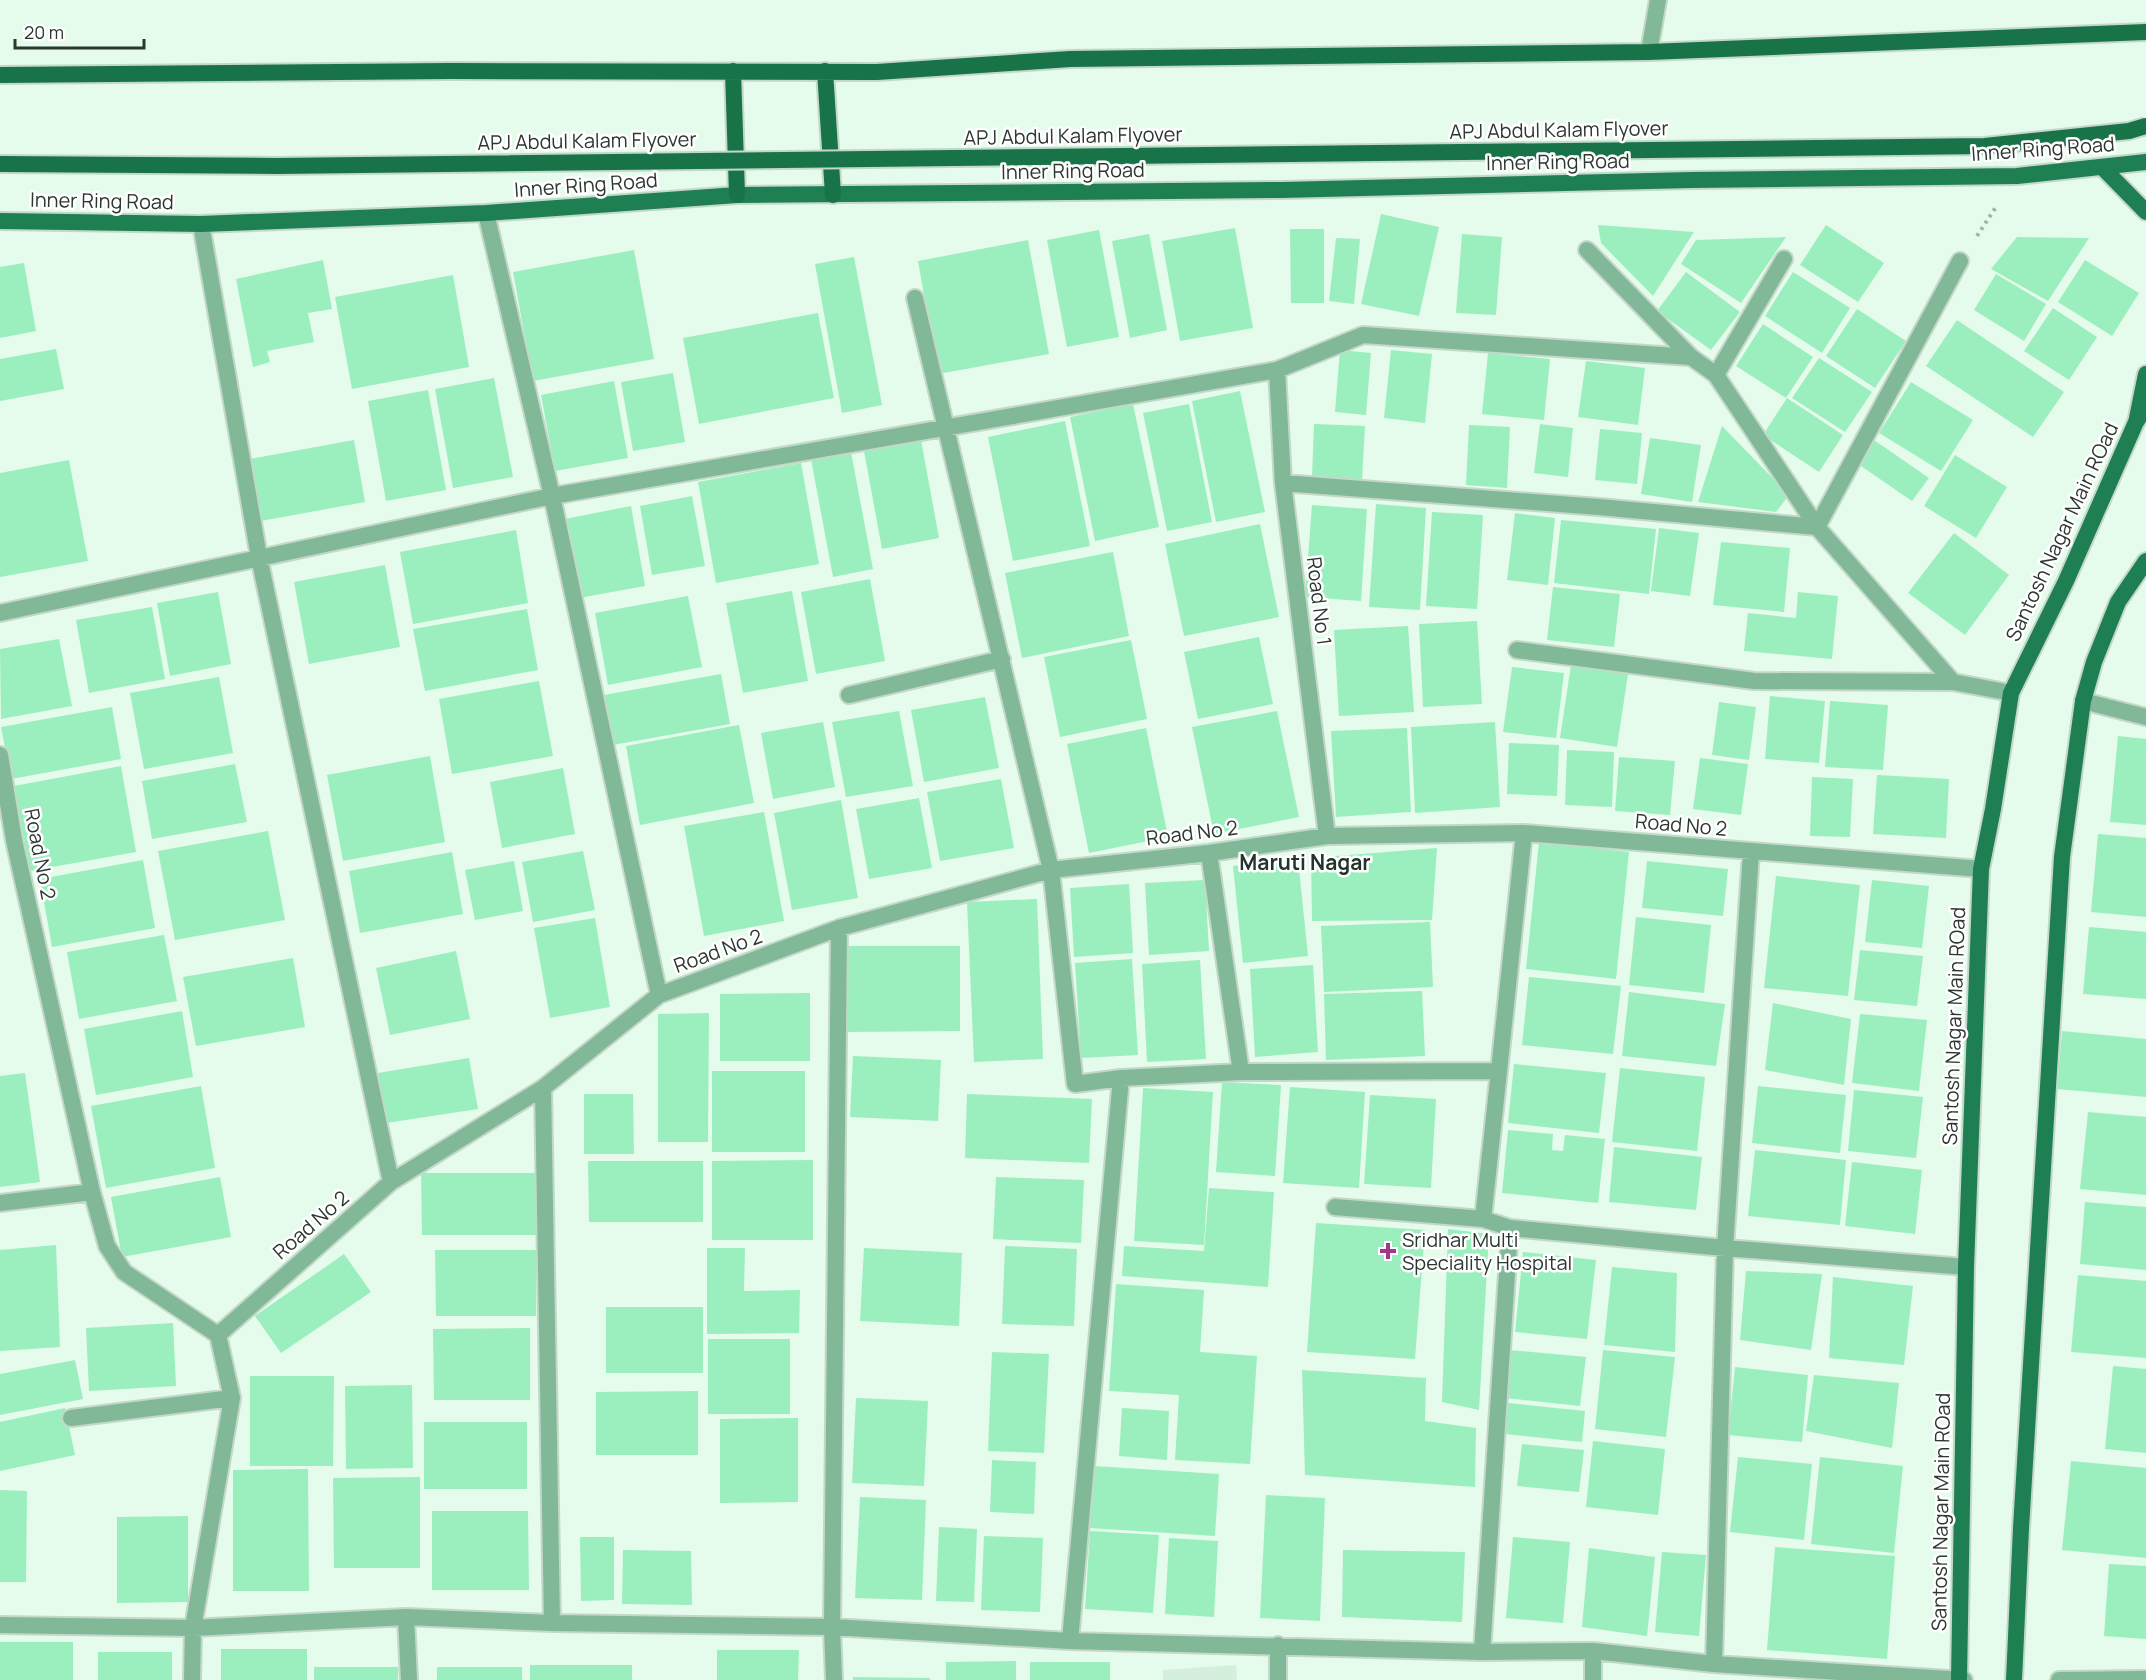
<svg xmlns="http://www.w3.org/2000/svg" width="2146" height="1680" viewBox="0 0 2146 1680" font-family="Manrope,sans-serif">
<rect width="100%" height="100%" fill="#e5fbec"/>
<path fill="#d4f0dd" d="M1236,1665L1237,1680H1163V1670Z"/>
<path fill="#9befbe" d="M1381,214L1439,227L1419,316L1361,304Z
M1598,225L1694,232L1653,296L1601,243Z
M1826,225L1884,263L1858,302L1800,265Z
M1235,228L1253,328L1180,341L1162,241Z
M1290,229H1324V303H1291Z
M1099,230L1119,337L1067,347L1047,240Z
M1149,234L1167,330L1130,338L1112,241Z
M1462,234L1502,237L1496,315L1456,313Z
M1786,237L1741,303L1681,264L1696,240Z
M2017,237L2089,238L2048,301L1991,269Z
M1336,238L1360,239L1354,304L1329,301Z
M1028,240L1049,354L938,374L918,261Z
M634,250L654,359L533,381L513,272Z
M854,257L882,405L842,413L815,264Z
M323,260L332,309L308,313L314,342L267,351L270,362L253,367L236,279Z
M2085,260L2139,293L2112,336L2058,302Z
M24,263L36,331L0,338V267Z
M1686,272L1740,312L1711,350L1657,311Z
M1793,272L1850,308L1822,353L1765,316Z
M1996,274L2046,304L2024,341L1974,310Z
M453,275L469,367L352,389L335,297Z
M2053,308L2097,337L2069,380L2024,351Z
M1857,309L1906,341L1875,388L1826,356Z
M818,313L834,398L699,424L683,338Z
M1957,320L2064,392L2033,437L1926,366Z
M1763,324L1813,357L1786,398L1736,366Z
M56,349L64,389L0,401V359Z
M1340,350L1371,353L1366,415L1335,412Z
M1391,350L1432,354L1425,423L1384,418Z
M1488,353L1550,359L1544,420L1482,414Z
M1819,358L1872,392L1845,432L1792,398Z
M1586,361L1645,368L1638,425L1578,417Z
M673,373L685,442L633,451L621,382Z
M494,378L513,477L453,488L435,389Z
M614,381L628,458L555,471L541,395Z
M1911,382L1973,420L1941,471L1879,433Z
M428,390L446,490L386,501L368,401Z
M1240,391L1265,512L1216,522L1192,401Z
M1787,398L1843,435L1819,472L1763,435Z
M1133,404L1159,527L1095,541L1070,417Z
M1189,404L1212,522L1167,531L1143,413Z
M1065,421L1090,546L1013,561L988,437Z
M1314,424L1365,426L1362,480L1312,478Z
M1540,424L1573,428L1568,477L1534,473Z
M1469,425L1510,427L1507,488L1466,485Z
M1722,426L1789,495L1776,512L1698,502Z
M1600,429L1642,433L1637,484L1595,480Z
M1650,438L1701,445L1692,502L1641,494Z
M354,440L365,502L261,521L250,459Z
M921,440L939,538L882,549L864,451Z
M1874,440L1929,478L1912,501L1858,464Z
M851,452L873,569L833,577L811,459Z
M1955,455L2007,487L1976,538L1924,506Z
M69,460L88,561L0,577V473Z
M801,463L819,564L716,583L698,482Z
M692,496L705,566L652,575L640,506Z
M1376,504L1426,508L1420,610L1369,607Z
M1312,505L1367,509L1361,601L1305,597Z
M631,506L645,586L579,598L565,519Z
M1432,512L1483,515L1477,609L1426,606Z
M1515,513L1555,518L1548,585L1507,580Z
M1561,520L1656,529L1649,594L1554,583Z
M1260,524L1279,617L1184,636L1165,544Z
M1659,528L1699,533L1690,596L1651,591Z
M516,530L528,603L413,624L400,552Z
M1954,533L2009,575L1965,635L1908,593Z
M1721,542L1790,548L1784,612L1713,605Z
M1113,552L1129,636L1022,658L1005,573Z
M385,565L400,647L309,664L294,582Z
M870,579L885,661L816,674L801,592Z
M1553,587L1620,594L1614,647L1547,640Z
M792,591L808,681L743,693L726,603Z
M218,592L231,664L170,676L157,603Z
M1798,592L1838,596L1832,659L1744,651L1748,613L1796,618Z
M688,596L702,667L608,685L595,613Z
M152,607L165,679L89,693L76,620Z
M527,609L538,670L425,691L413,629Z
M1477,621L1482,704L1423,707L1419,624Z
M1408,626L1414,712L1339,716L1334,630Z
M1259,637L1273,704L1198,719L1184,652Z
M59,639L72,706L1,719L0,649Z
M1131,640L1147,719L1060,737L1044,657Z
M1571,665L1628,674L1617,747L1560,738Z
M1512,667L1564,673L1556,738L1503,732Z
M721,674L730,724L613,745L604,695Z
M219,677L233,753L144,769L130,693Z
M539,681L553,756L452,774L439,699Z
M1770,696L1825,701L1819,763L1765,759Z
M985,697L999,768L924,782L911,710Z
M1830,701L1888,705L1883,770L1825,767Z
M1719,702L1756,707L1749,760L1712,755Z
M112,707L121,759L11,779L1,727Z
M899,711L913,786L846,797L832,722Z
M1277,711L1299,817L1214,834L1192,727Z
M823,722L835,787L773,799L761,733Z
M1495,722L1500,807L1415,813L1411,727Z
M739,725L754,803L640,825L626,746Z
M1146,728L1168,837L1089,853L1067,744Z
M1407,728L1411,812L1336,817L1331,731Z
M2118,736L2146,739V825L2110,822Z
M1509,743L1559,745L1557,796L1507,794Z
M1567,750L1614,752L1612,807L1565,805Z
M430,756L445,842L343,861L327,775Z
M1619,757L1675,761L1670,815L1615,811Z
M1700,758L1748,764L1741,815L1693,809Z
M235,764L247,822L152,839L142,781Z
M121,766L136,852L30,871L14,786Z
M563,768L575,834L502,848L490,782Z
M1877,775L1949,779L1946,838L1873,834Z
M1812,777L1853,779L1850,837L1810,836Z
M1001,779L1014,848L940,861L927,792Z
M919,798L932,868L869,879L856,809Z
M841,800L858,898L792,910L774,813Z
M764,812L784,921L704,936L684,826Z
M268,831L285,920L175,940L158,851Z
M2098,834L2146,838V917L2091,912Z
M1539,842L1629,852L1616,979L1526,969Z
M1437,848L1432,920L1312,921L1311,858Z
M583,851L595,910L533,922L522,862Z
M452,852L463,914L360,933L349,871Z
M1298,859L1308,956L1243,963L1233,866Z
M143,860L155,928L52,947L40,879Z
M514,861L523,911L475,920L465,870Z
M1647,861L1728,869L1723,916L1642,908Z
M1776,876L1860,885L1848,996L1764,988Z
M1205,880L1209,951L1149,955L1145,883Z
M1872,880L1929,886L1922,948L1865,942Z
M1129,884L1133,953L1074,957L1070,888Z
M1037,899L1043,1059L974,1062L967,902Z
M1636,917L1711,925L1704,993L1629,985Z
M595,918L610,1007L550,1018L534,928Z
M1430,922L1433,987L1324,992L1321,926Z
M2089,927L2146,932V999L2083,994Z
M164,935L177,1001L79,1019L67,952Z
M848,946H960V1031L848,1032Z
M1860,950L1923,956L1917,1006L1854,1000Z
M456,951L470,1019L390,1035L376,968Z
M293,958L305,1027L196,1046L183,977Z
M1132,959L1138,1055L1081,1058L1075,963Z
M1200,960L1206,1059L1147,1062L1142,964Z
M1313,965L1318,1052L1255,1057L1250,969Z
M1529,977L1621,986L1613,1054L1522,1045Z
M1422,991L1425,1056L1326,1060L1324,994Z
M1629,992L1725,1004L1716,1066L1622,1056Z
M810,993V1061H720V994Z
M1773,1003L1851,1019L1844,1085L1765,1070Z
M182,1011L193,1077L96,1095L84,1029Z
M709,1013L708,1142H658V1014Z
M1860,1014L1927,1020L1919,1091L1852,1083Z
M2062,1031L2146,1039V1097L2057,1089Z
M853,1056L941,1060L938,1121L850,1117Z
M469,1058L478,1109L386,1123L378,1073Z
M1514,1064L1606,1073L1599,1133L1508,1123Z
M1620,1068L1705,1077L1697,1151L1612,1142Z
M712,1071H805V1152H712Z
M25,1073L40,1182L0,1187V1076Z
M1222,1082L1281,1085L1275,1176L1216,1172Z
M201,1086L215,1168L106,1188L91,1106Z
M1758,1086L1846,1095L1840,1153L1752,1143Z
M1290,1087L1365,1092L1359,1188L1283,1183Z
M1143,1088L1213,1092L1204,1245L1134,1241Z
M1854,1090L1923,1097L1916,1158L1848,1151Z
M584,1094H633L634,1154H584Z
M967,1094L1092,1099L1089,1163L965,1158Z
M1370,1095L1436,1099L1431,1188L1364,1184Z
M2088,1112L2146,1117V1195L2080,1189Z
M1508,1130L1553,1134L1552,1150L1563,1151L1565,1135L1605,1139L1598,1203L1502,1193Z
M1614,1147L1702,1157L1696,1210L1609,1202Z
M1755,1150L1846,1160L1840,1225L1748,1216Z
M813,1160V1240H712V1161Z
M588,1161H703V1222H589Z
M1852,1162L1922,1170L1915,1234L1845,1226Z
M421,1173H537L538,1235H422Z
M220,1177L231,1237L122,1257L111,1197Z
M996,1177L1084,1180L1081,1243L993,1239Z
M1209,1188L1274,1192L1268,1287L1122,1276L1124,1246L1204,1251Z
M2085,1202L2146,1207V1270L2080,1264Z
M1316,1223L1425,1230L1415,1359L1307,1352Z
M1448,1229L1489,1234L1479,1410L1442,1402Z
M56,1245L60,1347L0,1351V1250Z
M1005,1246L1077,1249L1074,1326L1002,1324Z
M707,1248H745L744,1291L800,1290L799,1333L707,1334Z
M864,1248L962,1253L959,1326L860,1321Z
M435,1250H536V1316H436Z
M1523,1252L1596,1260L1587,1339L1515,1332Z
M344,1254L371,1292L281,1353L255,1316Z
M1612,1267L1677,1273L1675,1352L1604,1345Z
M1746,1271L1822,1274L1811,1350L1740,1340Z
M2078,1275L2146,1281V1358L2071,1352Z
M1833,1277L1913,1286L1904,1365L1829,1358Z
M1116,1284L1204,1290L1200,1352L1257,1356L1250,1464L1175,1460L1179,1395L1109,1391Z
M606,1307H703V1373H606Z
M173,1323L176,1386L89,1391L86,1328Z
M530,1328V1400H434L433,1329Z
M708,1339H790V1414H708Z
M1509,1350L1586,1357L1580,1406L1505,1398Z
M1603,1350L1675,1357L1666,1437L1595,1429Z
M992,1352L1049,1354L1044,1453L988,1451Z
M75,1360L83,1399L0,1415V1374Z
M2113,1366L2146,1369V1453L2105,1449Z
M1735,1367L1808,1375L1802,1442L1728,1435Z
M1302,1370L1426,1378L1425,1421L1476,1428L1475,1487L1305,1475Z
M1814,1375L1899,1383L1892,1448L1806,1431Z
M250,1376H334L333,1466H250Z
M412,1385L413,1468L346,1469L345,1386Z
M698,1391V1455H596V1392Z
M856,1398L928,1401L924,1486L852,1483Z
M1508,1403L1585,1411L1582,1442L1505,1434Z
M65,1408L75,1455L0,1471V1422Z
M1122,1408L1169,1411L1167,1460L1119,1456Z
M798,1418V1502L720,1503V1419Z
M424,1422H527V1489H424Z
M1593,1441L1665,1449L1658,1515L1586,1507Z
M1522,1444L1584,1450L1579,1492L1517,1486Z
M1738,1457L1812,1464L1804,1540L1730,1532Z
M1820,1457L1903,1466L1894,1553L1811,1544Z
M992,1460L1036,1462L1034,1514L990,1512Z
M2071,1461L2146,1468V1558L2062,1550Z
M1094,1466L1219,1474L1215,1536L1090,1528Z
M308,1469L309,1591H233V1470Z
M420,1477V1568H334L333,1478Z
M0,1490L27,1491L26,1582H0Z
M1266,1495L1325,1498L1320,1621L1260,1618Z
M860,1497L926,1500L922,1600L855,1598Z
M432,1511H528L529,1590H432Z
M188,1516V1602L117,1603V1517Z
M939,1527L977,1529L974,1602L936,1601Z
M1090,1531L1159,1535L1153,1613L1085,1609Z
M984,1536L1043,1538L1040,1612L981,1610Z
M580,1537H614V1600L581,1601Z
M1513,1537L1570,1542L1563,1623L1506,1618Z
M1169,1538L1218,1541L1214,1617L1165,1614Z
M1775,1547L1895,1556L1887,1659L1767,1650Z
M1589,1548L1655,1557L1647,1636L1582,1627Z
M623,1550L691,1551L692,1605L622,1604Z
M1343,1550L1465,1552L1462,1622L1342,1617Z
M1662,1552L1706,1555L1699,1636L1655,1632Z
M2109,1564L2146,1566V1639L2104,1636Z
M0,1642H73V1680H0Z
M221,1649H307V1680H221Z
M717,1650H799L798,1680H717Z
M98,1652H172V1680H98Z
M1016,1661V1680H946V1662Z
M1030,1662H1110V1680H1030Z
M530,1665H632V1680H530Z
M314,1667H398V1680H314Z
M437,1667H522V1680H437Z
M853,1677L930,1678V1680H853Z"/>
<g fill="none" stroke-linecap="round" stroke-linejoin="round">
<defs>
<path id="minor" d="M1649,52L1658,0
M486,213L552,496L659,995
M201,224L259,557L391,1182
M1587,250L1691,357L1716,375L1817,527L1953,682
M915,298L1051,870L1075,1084L1121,1078L1070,1641
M1277,370L1283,483L1327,836
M1716,375L1784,259
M1283,483L1599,507L1817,527L1960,261
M0,613L552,496L1277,370L1363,335L1691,357
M1517,650L1754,681L1953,682L2011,693
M849,695L1002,659
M0,755L14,840L92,1192L107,1246L124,1272L218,1335L391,1182L543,1088L659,995L839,928L1051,870L1209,853L1327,836L1524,833L1981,869
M1751,852L1725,1248L1714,1664L1964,1680
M1209,853L1241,1072L1499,1071L1524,833
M1121,1078L1241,1072
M543,1088L552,1623
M0,1203L92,1192
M1335,1207L1483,1219L1510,1228L1725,1248L1966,1267
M1483,1219L1499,1071
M71,1418L232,1398
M406,1617L409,1680
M0,1625L193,1628L406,1617L552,1623L832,1627L1070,1641L1482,1652L1593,1651L1714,1664
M1482,1652L1510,1228
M192,1680L193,1628L232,1398L218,1335
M834,1680L832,1627L839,928
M1278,1680V1645
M1593,1680V1651
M2059,1680L2146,1679"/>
<path id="tertiary" d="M2083,701L2146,717"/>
<path id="primary" d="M2102,167L2146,212
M0,221L201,224L486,213L737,195L1282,190L1692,180L2017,176L2146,162
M2137,418L2146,374
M1959,1680L1966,1267L1981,869L1993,809L2011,693L2066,581L2136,422L2146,407
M2014,1680L2021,1528L2062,857L2083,701L2094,662L2118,602L2146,561"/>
<path id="trunk" d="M733,71L737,195
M825,71L833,195
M0,75L450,71L877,72L1070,59L1649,52L2146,32"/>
</defs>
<use href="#minor" stroke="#c4d8ca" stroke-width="20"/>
<use href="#tertiary" stroke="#c4d8ca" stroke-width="20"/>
<use href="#primary" stroke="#c4d8ca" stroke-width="20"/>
<use href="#trunk" stroke="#c4d8ca" stroke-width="20"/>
<path stroke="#a1b3a7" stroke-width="4" stroke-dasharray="3 4.5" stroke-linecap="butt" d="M1977,236L1996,207"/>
<use href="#minor" stroke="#81b897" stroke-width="16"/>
<use href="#tertiary" stroke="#81b897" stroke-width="16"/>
<use href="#primary" stroke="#1e7f52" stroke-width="16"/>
<use href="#trunk" stroke="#187349" stroke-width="16"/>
<defs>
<path id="trunk-bridge" d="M0,164L277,166L1985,146L2129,131L2146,126"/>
</defs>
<use href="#trunk-bridge" stroke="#c4d8ca" stroke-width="20" stroke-linecap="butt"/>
<use href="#trunk-bridge" stroke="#187349" stroke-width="16"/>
</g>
<path fill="#a6338d" stroke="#fff" stroke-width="2" d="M1385 1242h6v6h6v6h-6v6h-6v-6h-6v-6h6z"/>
<g text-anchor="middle" stroke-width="5" stroke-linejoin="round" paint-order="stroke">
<g font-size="20" fill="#2d3631" stroke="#fff">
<text transform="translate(1559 130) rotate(-1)" y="7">APJ Abdul Kalam Flyover</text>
<text transform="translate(1073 136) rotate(-1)" y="7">APJ Abdul Kalam Flyover</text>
<text transform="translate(587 141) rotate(-1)" y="7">APJ Abdul Kalam Flyover</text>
<text transform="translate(2043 149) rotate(-4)" y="7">Inner Ring Road</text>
<text transform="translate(1558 162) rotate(-1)" y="7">Inner Ring Road</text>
<text transform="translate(1073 171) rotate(-1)" y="7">Inner Ring Road</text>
<text transform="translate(586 185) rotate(-4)" y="7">Inner Ring Road</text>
<text transform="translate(102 201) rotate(1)" y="7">Inner Ring Road</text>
<text transform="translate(2062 532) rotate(-65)" y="7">Santosh Nagar Main ROad</text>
<text transform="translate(1319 601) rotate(83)" y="7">Road No 1</text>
<text transform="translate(1681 825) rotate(5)" y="7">Road No 2</text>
<text transform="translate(1192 833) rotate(-7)" y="7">Road No 2</text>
<text transform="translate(40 854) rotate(79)" y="7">Road No 2</text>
<text transform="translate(718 951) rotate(-20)" y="7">Road No 2</text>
<text transform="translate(1954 1026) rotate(-88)" y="7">Santosh Nagar Main ROad</text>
<text transform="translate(311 1225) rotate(-41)" y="7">Road No 2</text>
<text transform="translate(1941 1512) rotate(-89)" y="7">Santosh Nagar Main ROad</text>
</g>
<g font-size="20" fill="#2d3631" stroke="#fff" text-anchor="start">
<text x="1402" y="1247">Sridhar Multi<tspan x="1402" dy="23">Speciality Hospital</tspan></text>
</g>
<g font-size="21" font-weight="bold" fill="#23342a" stroke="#fff">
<text x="1305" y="870">Maruti Nagar</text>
</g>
</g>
<path d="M15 39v9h129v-9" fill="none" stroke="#2d3631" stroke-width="3"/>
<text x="24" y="39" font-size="18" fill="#2d3631" stroke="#ffffff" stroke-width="4.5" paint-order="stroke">20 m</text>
</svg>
